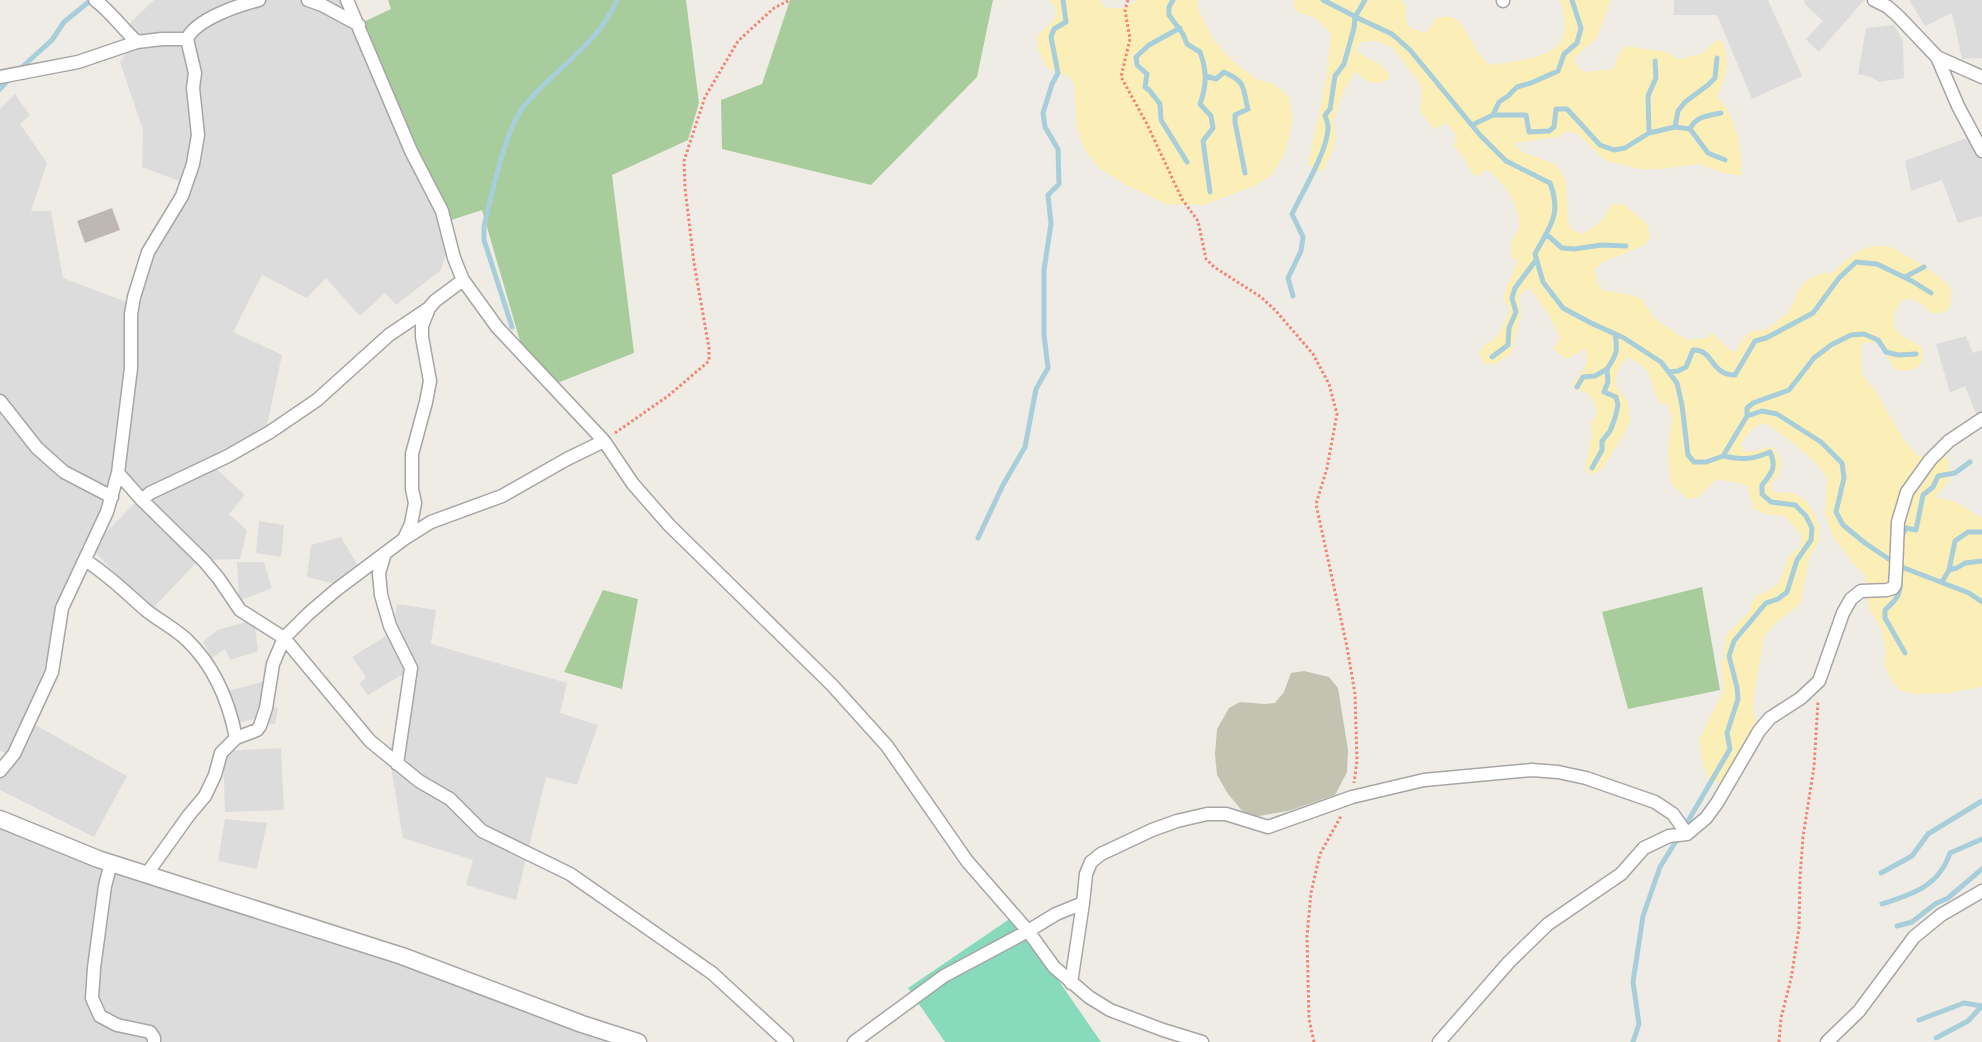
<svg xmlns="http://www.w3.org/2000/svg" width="1982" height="1042" viewBox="0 0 1982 1042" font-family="'PT Sans',sans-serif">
<rect width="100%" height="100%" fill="#efece5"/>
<path fill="#dddcdc" d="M154,0H340L353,7L445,222L447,251L441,270L396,305L385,293L360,316L326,278L307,298L262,275L233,332L282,355L267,425L208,461L245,495L229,514L247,530L240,559L205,560L120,472L95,543L138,500L199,560L151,610L92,549L64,606L58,651L30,722L127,776L94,837L0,790V771L13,755L0,751V109L15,94L30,115L20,124L47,163L31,211H51L63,278L132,304L133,296L187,184L142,167L143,130L120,62L136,38L127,26Z
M1674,0H1768L1802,76L1752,99L1717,15H1674Z
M1804,0H1864L1819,52L1806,39L1823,21L1805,4Z
M1909,0H1982V58L1962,59L1952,13L1925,26Z
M1894,25L1903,41L1904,78L1879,82L1871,77L1858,74L1866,28Z
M1969,137L1982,161V216L1958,223L1942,180L1911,191L1905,161Z
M1966,336L1973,353L1982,350V429L1965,386L1950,393L1936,344Z
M259,521L284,525L281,557L256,553Z
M341,537L360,569L339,585L307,577L311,545Z
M237,562H264L272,588L239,601Z
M397,604L436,610L431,644L567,683L560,713L598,725L577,785L546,777L516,900L466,885L473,860L403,838L389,755L410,670L368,695L359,684L366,677L352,657L392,632Z
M254,620L258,651L230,660L225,649L212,658L203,642L217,630Z
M265,681L261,705L278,708L275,724L255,723L254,719L238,723L228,691Z
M281,748L284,810L225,812L223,751Z
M0,815L145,867L625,1042H0Z
M225,819L267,823L257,869L218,861Z"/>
<path fill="#c3c3b1" d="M1304,671L1329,677L1338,688L1348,750L1347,772L1335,795L1288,811L1253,817L1245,814L1228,794L1217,775L1215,754L1217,729L1229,708L1240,702L1265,704L1275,703L1284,692L1291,673Z"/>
<path fill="#a9cc9c" d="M388,0H686L699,103L688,140L612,175L634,353L552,385L522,348L482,210L445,222L357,25L391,9Z
M790,0H993L977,77L871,185L722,149L721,100L762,84Z
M1702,587L1720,690L1628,709L1602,612Z
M603,590L638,599L622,689L564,672Z"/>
<path fill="#fbefb7" d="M1049,0H1100L1106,8H1124L1139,0H1197L1199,11L1215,42L1233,61L1256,79L1274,84L1289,97L1293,119L1285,153L1271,176L1257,185L1204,205L1166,204L1124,184L1099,168L1085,150L1077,128L1074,84L1070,77L1046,67C1035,40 1031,40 1054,20L1056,8Z
M1294,0H1401L1406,6V20L1409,27L1425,33L1437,18C1442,17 1449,16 1453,18C1467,23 1473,55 1491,65C1534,57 1580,59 1560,0H1610C1610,3 1599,35 1597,37C1591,45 1581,50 1574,58L1578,68L1584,72L1614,69L1618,55L1625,46L1667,52L1679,60L1703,53L1717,40L1723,42C1730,64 1727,75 1717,96C1737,116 1741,148 1742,176L1724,173L1699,164L1661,169H1638L1605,160L1579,135L1567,131L1558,137L1514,143L1522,152L1556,164L1566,181L1568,220L1571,229L1583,234C1598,226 1604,219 1611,204L1625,205L1647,224L1650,236L1646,244L1619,256L1604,261L1595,269L1598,283L1603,290L1632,295L1642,299L1654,318L1680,336L1691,340L1707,338L1712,333C1719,338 1728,350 1735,352C1745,338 1745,329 1766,330C1774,323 1787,316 1792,307C1795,302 1794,296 1797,292C1805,280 1818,271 1833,273C1847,257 1868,241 1890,247C1897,249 1904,255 1911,258C1925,266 1940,276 1951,288V302L1948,310C1925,319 1933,309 1916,301C1913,299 1907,300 1904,299C1894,309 1888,324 1901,335C1906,340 1916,342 1922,347L1923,358L1918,368L1906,371L1895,370L1880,343L1869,342L1862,344V374L1876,392L1903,439L1918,456L1942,454L1949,461V481L1935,497L1956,502L1982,518V687L1948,693L1916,694L1902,691L1892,682L1884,665L1886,651L1881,628L1869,609L1865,575L1852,562L1832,535L1825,514L1827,478L1817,464L1797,446L1766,423C1753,426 1748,432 1741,444L1742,450C1753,454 1761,448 1772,447C1787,463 1783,468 1771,484V489L1775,493L1788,492L1797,495L1806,501L1814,513L1819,526L1820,540L1810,556L1800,604L1778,621L1764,636L1754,695L1753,713L1758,727L1727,781L1710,783L1704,767L1699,740L1724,689L1721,663L1727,634L1748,613L1755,596C1761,593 1769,591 1774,587C1789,575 1780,557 1800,548L1802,536L1785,516L1766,514L1754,509L1747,486L1736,482L1716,480L1699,497L1688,499L1671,484L1668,451L1672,418L1668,405L1660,403L1655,394L1648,371L1630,357C1618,363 1617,373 1615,386L1628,402L1630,423L1603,468L1596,473L1589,474L1585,468L1592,434L1591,423L1597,415C1595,401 1592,392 1577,390L1572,384C1580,373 1592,364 1585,349L1567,359L1553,349L1560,338L1546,310L1529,287L1519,296L1521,315L1511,354L1499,362L1494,364H1485L1479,355C1483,342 1487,346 1495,338C1502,331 1506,318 1510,309L1503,299C1506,285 1514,273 1518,260L1512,259C1512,254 1510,247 1511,243C1513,237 1519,232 1519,225C1519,205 1503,179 1486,169L1479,176L1473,174L1461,154L1454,146L1456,135L1447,123L1434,129L1420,110L1422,93L1420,84L1393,48L1378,41L1361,42L1357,46V51C1369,62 1384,60 1390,78C1377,86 1367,85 1357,72L1354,73L1343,93L1333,122L1336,134L1333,150L1322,172L1308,165L1326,81L1331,33L1314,17L1298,12L1294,8Z"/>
<path fill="#88dabc" d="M1014,916L1101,1042H945L908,988Z"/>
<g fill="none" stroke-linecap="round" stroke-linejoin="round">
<path stroke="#a8ceda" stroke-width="5" d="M1173,0L1169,7V15L1183,34L1187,44L1200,52C1207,71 1207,85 1200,104L1211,116L1213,128L1203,141L1210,192
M1323,0L1364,21L1392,34L1410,50L1480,135L1506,161L1550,183C1562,215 1550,226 1535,254L1543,282L1563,308L1591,323L1624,338L1661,362L1677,383L1682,405L1688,455L1694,462H1706L1723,456L1747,416L1762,411L1777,414L1821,442L1842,463L1844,478L1836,512L1843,525L1865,543L1899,566L1969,593L1982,602
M1180,28L1149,45L1136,57L1137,65L1147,74L1145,87L1150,91L1160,104L1161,120L1187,162
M20,69L52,40L64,22L91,0
M1206,76L1216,79L1224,72C1248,83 1242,88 1248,109L1235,115V122L1245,173
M0,89L10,78
M1493,115L1499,102L1508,96L1517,87L1531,83L1558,71L1564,54L1577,43L1581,28L1572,0
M1472,125L1493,115H1526L1529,132L1549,131L1554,127L1556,109H1567L1600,145L1614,150L1625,148L1649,133L1675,127L1678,111L1685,102L1708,85L1715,78L1717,58
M1675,127L1690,129L1708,153L1725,160
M1690,129C1696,116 1708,116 1721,113
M1649,133L1648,96L1656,78L1655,61
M1546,234L1562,248L1574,249L1602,245L1626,246
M1905,277L1924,267
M1293,296L1288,278L1301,251L1303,237L1292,214C1302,193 1329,148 1328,127C1328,123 1326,119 1325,115L1330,109L1335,76L1344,64L1354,28L1355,17L1365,0
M512,327L484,240V226C492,195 505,129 524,106C554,69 598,45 617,0
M1492,357L1508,345L1509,328L1516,312L1512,298L1515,288L1536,260
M1669,372L1678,371L1686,367L1693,350C1714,349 1710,375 1735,375L1755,341L1766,338L1813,313L1839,278L1856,262L1877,264L1912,281L1931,293
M1577,387L1583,377L1595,376L1607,369
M1747,416V408L1753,403L1789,390L1814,358L1831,345L1851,335L1864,334L1878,340L1886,352L1898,355L1916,354
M1592,468L1602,450V441L1610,431L1615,418L1618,405L1616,397L1604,392L1608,382L1607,369C1617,354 1618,351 1615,334
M1902,536L1906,528L1916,530L1923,495L1933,487L1938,476L1955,473L1970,462
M978,538L1003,485L1025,447L1036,389L1048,368L1044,335V270L1051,224L1048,195L1059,184L1058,149L1045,127L1043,113L1052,84L1058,73L1051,37L1054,29L1066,22L1063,0
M1949,570L1957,568L1965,563L1982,561
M1900,580C1902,594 1895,601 1885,610V618L1905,653
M1942,582L1949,570L1955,541L1968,532H1982
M1684,828L1730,749L1727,733L1738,699L1737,687L1729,656L1734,641L1766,603L1778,599L1787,592L1797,560L1811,540L1812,528L1806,516L1795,505L1771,502L1762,494V485C1772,473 1777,467 1770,452C1751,460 1744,460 1723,456
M1881,873L1912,856L1928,834L1982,801
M1882,904C1913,894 1939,886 1950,853L1982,839
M1897,926L1912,922L1935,904L1948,898L1982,869
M1919,1020L1964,1003L1982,1006
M1936,1038L1968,1021L1982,1006
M1633,1042L1639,1024L1633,982L1643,916L1660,867L1678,838"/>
</g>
<path fill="#bfb8b2" d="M112,208L120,230L85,243L77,221Z"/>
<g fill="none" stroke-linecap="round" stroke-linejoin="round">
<defs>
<path id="minor" d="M95,0C111,12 122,28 137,42
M308,0L322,5L359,25
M347,0L411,151L442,211L454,258L463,280L497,327L604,441L633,484L669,525L832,685L887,746L967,861L1028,931L1054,967L1089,997L1110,1010L1163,1030L1202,1042
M1874,0L1888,7L1899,17L1937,57L1958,106L1982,151
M1503,1V0
M1937,57L1982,77
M0,77L78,62L137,42L162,39H187
M0,401L37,448L64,472L112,497
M118,473L142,500L204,561L219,579L240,610L284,638L370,741L419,781L450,799L482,831L570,874L712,973L787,1042
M142,500L150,493L228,456L270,432L317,400L389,335L429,308
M404,539L431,522L502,496L567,459L604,441
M385,553L379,573L381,595L390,626L411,668L397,764
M85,560C110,576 125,592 147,611C160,621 175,629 187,640C214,666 229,702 236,738
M0,771L14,754L52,672L62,608L107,512L118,473L131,368V314L134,297L148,252L182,196L193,164L198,135L193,88L195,73L187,39C196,19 239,5 259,0
M111,863L105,886L94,968L92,998L100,1016L117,1025L150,1032L154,1038V1042
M146,875L189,815L205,796L215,775L221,753L236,738L257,730L260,726L266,708L273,664L284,638L308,614L336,590L404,539L411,524L415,503L412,489V454L426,402L430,381L422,337V326L429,308L435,301L463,280
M1071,983L1083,903
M854,1042L944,976L1028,931L1056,914L1083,903L1086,874L1091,862L1101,854L1152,830L1177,821L1207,814H1226L1268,827L1352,797L1424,780L1532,770L1558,772L1586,778L1655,802L1673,814L1687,834
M1439,1042L1509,962L1548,924L1621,874L1644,848L1669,836L1687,834L1706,818L1717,803L1759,731L1770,718L1801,698L1819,681L1843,613L1851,599L1861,591L1887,590L1893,588L1895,585L1896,570L1898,522L1907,492L1930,460L1949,441L1982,419
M1827,1042L1859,1011L1914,937L1941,915L1982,891"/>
<path id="tertiary" d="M0,819L98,859L402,956L582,1024L638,1042"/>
</defs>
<use href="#minor" stroke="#a6a6a6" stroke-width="15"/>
<use href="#tertiary" stroke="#a6a6a6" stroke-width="19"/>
<path stroke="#f28473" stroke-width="3" stroke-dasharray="2.5 2.5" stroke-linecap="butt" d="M1128,0L1125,10L1130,39L1121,77L1147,124L1182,199L1198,221L1206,259L1214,267L1261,297L1276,311L1313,354L1329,384L1337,414L1327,468L1316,504L1347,647L1355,694L1357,761L1354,783
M615,433L668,396L709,361V348L694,263L685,188L684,161L705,97L738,41L774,8L790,0
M1314,1042L1309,1019L1307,936L1311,893L1320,854L1341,816
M1779,1042L1781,1018L1791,979L1799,928L1800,878L1803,837L1814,767L1818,702"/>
<use href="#minor" stroke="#fff" stroke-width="12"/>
<use href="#tertiary" stroke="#fff" stroke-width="16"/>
</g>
</svg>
